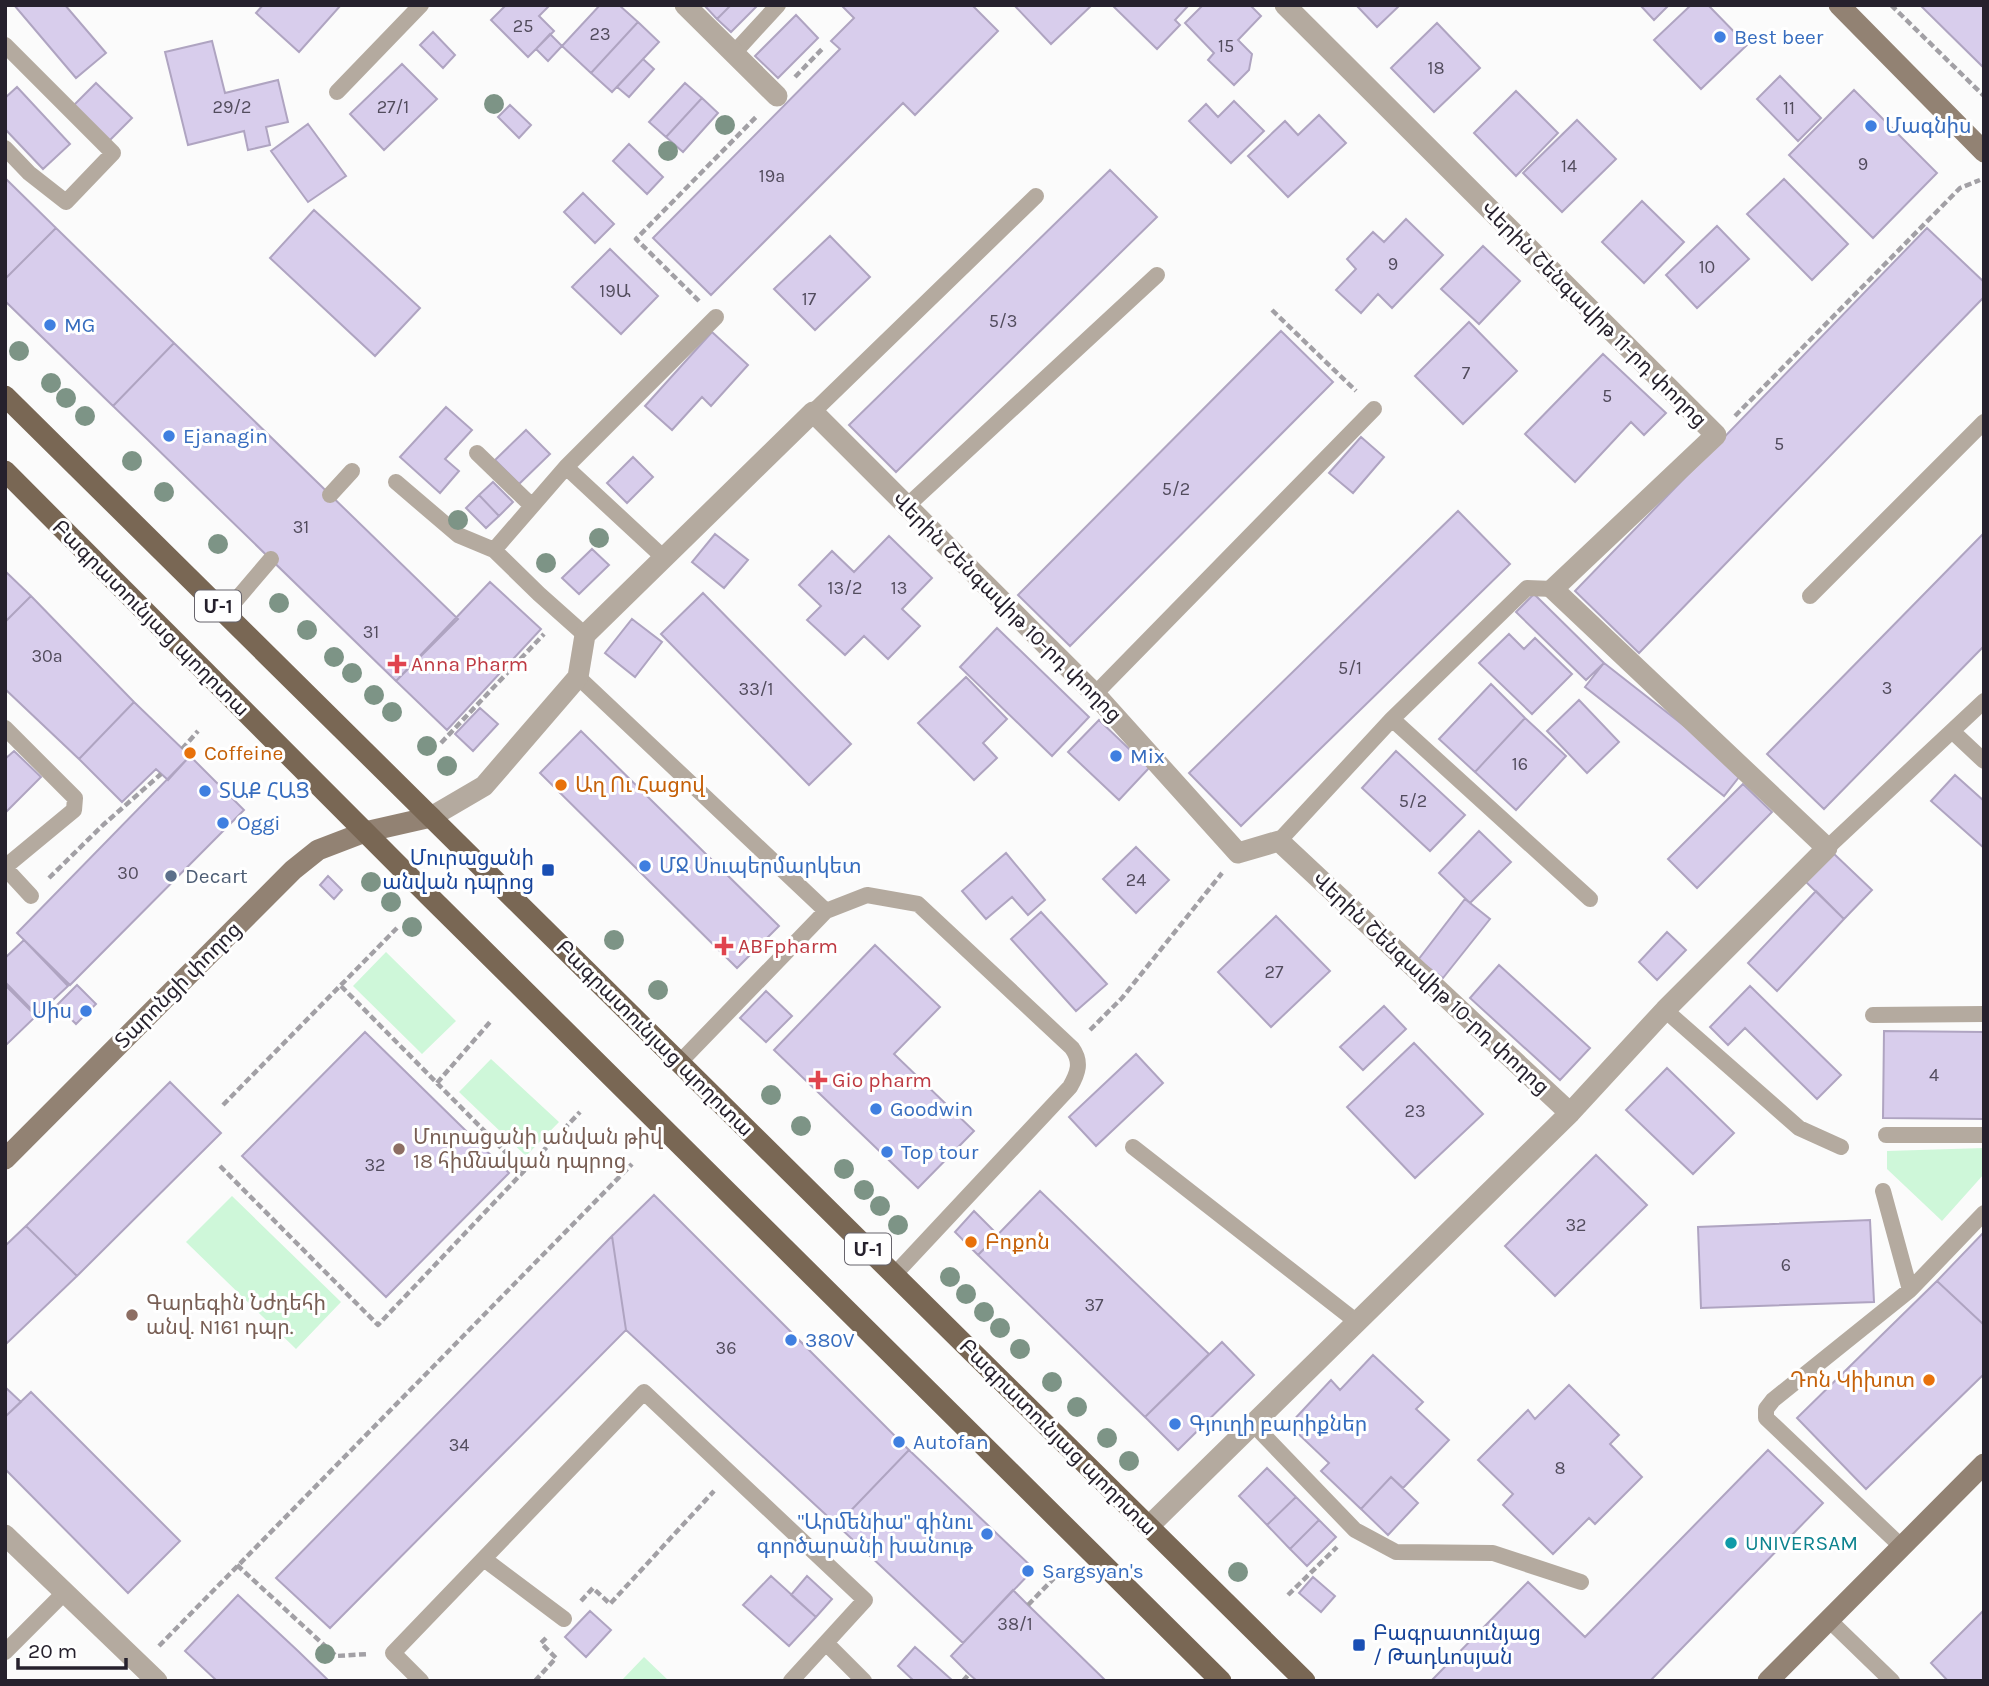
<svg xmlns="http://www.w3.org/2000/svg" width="1989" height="1686" viewBox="0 0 1989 1686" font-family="Karla,'Noto Sans Armenian',sans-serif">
<rect width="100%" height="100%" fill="#fbfbfb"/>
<path fill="#cef7d9" d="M386,952L456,1021L422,1054L353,986Z
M491,1059L559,1122L526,1156L459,1092Z
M1984,1148V1174L1942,1221L1887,1169V1151Z
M232,1196L341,1302L296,1349L186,1242Z
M644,1657L669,1681H621Z"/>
<path fill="#d8cdec" stroke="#afa4c1" stroke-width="2" d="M14,5H65L106,53L76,78Z
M263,5H341L299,52L256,13Z
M506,5H550L539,16L554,31L528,57L491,20Z
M600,5H619L638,22L591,73L562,46Z
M704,5H731L717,19Z
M731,5H758L731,32L717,19Z
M841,5H972L998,31L915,115L903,103L711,295L653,238L840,49L831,41L854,18Z
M1014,5H1092L1051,44Z
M1112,5H1189L1175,20L1180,25L1157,49Z
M1203,5H1250L1261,16L1238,40L1252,54L1249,70L1234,85L1208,60L1214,53L1185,23Z
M1356,5H1400L1377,27Z
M1640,5H1669L1654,20Z
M1691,5H1708L1747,45L1701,89L1654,40Z
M1920,5H1984V68Z
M796,15L818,38L778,78L755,56Z
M638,22L659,42L612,92L591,73Z
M1437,23L1480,68L1434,112L1391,68Z
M433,32L455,55L443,68L420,45Z
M550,34L562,46L548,61L536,49Z
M212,41L225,93L278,80L288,122L266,127L270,145L248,150L244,131L188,145L165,52Z
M643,59L654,69L629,97L617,87Z
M402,64L437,99L384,150L350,114Z
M1780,76L1821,118L1798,141L1757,99Z
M96,83L132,118L109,141L73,106Z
M685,83L702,98L666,137L649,122Z
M17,87L70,144L43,169L5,129V98Z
M1854,90L1937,173L1873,238L1789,155Z
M1516,91L1558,133L1516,176L1474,133Z
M702,98L718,113L683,152L666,137Z
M1234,101L1264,131L1231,163L1189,121L1206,104L1218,117Z
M510,105L531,125L519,138L498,117Z
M1319,115L1346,143L1288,197L1248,156L1285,121L1298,135Z
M1577,120L1616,159L1562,212L1523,173Z
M308,124L346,176L308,202L271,151Z
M629,144L663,177L647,194L613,161Z
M1110,170L1157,217L896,472L849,425Z
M5,178L56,228L5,279Z
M1784,179L1848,244L1812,280L1747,214Z
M583,193L614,224L595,243L564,212Z
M1642,201L1684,242L1644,283L1602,242Z
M314,210L420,308L375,356L270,258Z
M1406,219L1443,255L1392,308L1378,294L1361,313L1336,290L1356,269L1347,259L1373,232L1384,242Z
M1717,226L1749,259L1697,308L1666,275Z
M56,228L174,343L113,406L5,301V279Z
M1927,228L1984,282V297L1639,653L1575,591Z
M830,236L870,277L815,330L774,289Z
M1483,246L1520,281L1479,324L1441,289Z
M610,249L658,296L621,334L572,287Z
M1469,322L1517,371L1463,424L1415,376Z
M1281,331L1333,382L1070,646L1018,595Z
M712,332L748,365L711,406L702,397L672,430L645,406Z
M174,343L458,619L396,681L113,406Z
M1603,354L1666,413L1644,435L1631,422L1575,482L1525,434Z
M446,407L472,430L445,459L459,471L440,493L400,457Z
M526,430L550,454L519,484L495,460Z
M1361,437L1384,457L1353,493L1329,473Z
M633,457L653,477L627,503L607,483Z
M493,482L513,502L499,516L479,495Z
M479,495L499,516L486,528L466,508Z
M1458,511L1510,564L1241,826L1189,773Z
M1984,533V646L1824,809L1767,754Z
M715,534L748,560L724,588L692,562Z
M889,536L932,578L902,609L920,626L888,659L864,636L845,655L807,620L821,606L799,585L832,551L854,572Z
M592,549L609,565L579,594L562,578Z
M5,571L31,596L5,622Z
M490,582L541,629L447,730L396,681Z
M703,593L851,744L809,785L661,634Z
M1534,594L1604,663L1586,680L1516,612Z
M31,596L134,702L79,759L5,689V622Z
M632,619L662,642L635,677L605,653Z
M997,628L1089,717L1052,756L960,667Z
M1509,634L1524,649L1535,638L1572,674L1532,714L1479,663Z
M1604,663L1743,772L1724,796L1585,687Z
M966,677L1007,719L983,743L997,758L974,780L918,723Z
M1491,684L1525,718L1475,772L1439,739Z
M1579,700L1619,742L1587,773L1547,731Z
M134,702L190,756L168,780L156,769L122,802L79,759Z
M480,708L498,724L473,751L455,734Z
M1525,718L1566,756L1516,810L1475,772Z
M1099,720L1149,768L1119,800L1068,752Z
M581,731L779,926L737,968L540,773Z
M14,751L41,777L5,813V759Z
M1396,751L1465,815L1430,851L1362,788Z
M190,756L244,810L70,985L17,933Z
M1955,775L1984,801V848L1931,801Z
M1743,784L1772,812L1697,888L1668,859Z
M1479,831L1511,862L1470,903L1439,873Z
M1136,847L1169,880L1136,913L1103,879Z
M1832,852L1872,890L1844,919L1805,881Z
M1006,853L1045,900L1028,915L1012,897L986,919L962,891Z
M328,876L342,890L334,899L320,885Z
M1816,891L1844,919L1777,991L1748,963Z
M1465,899L1490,919L1443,978L1418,960Z
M1041,912L1107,984L1076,1011L1011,939Z
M1276,916L1330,971L1271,1027L1218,972Z
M1667,932L1686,950L1657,980L1639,962Z
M24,940L68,986L37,1015L5,982V958Z
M875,945L940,1007L894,1054L974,1131L918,1188L774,1050Z
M1499,965L1590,1048L1560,1080L1470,998Z
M5,985L36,1016L5,1046Z
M77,985L96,1004L76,1024L57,1005Z
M1750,986L1841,1075L1817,1099L1745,1028L1728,1045L1710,1027Z
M766,991L792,1016L766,1042L740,1018Z
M1384,1006L1406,1029L1363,1070L1340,1047Z
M1884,1031L1984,1032V1119L1883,1118Z
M365,1032L509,1173L386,1297L242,1156Z
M1414,1043L1483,1114L1415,1178L1347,1107Z
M1136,1054L1163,1083L1096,1146L1069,1117Z
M1667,1068L1734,1133L1693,1174L1626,1110Z
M170,1082L221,1133L77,1276L26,1226Z
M1596,1155L1647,1205L1555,1296L1505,1246Z
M1040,1191L1209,1354L1145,1417L978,1255Z
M654,1195L909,1450L837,1525L626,1330L612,1236Z
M974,1211L998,1235L978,1255L955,1232Z
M1870,1220L1874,1302L1701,1308L1698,1227Z
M26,1226L77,1276L5,1345V1246Z
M1984,1232V1325L1937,1281Z
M612,1236L626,1330L330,1628L276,1578Z
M1937,1281L1984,1325V1374L1866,1489L1797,1418Z
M1222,1342L1254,1375L1178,1450L1145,1417Z
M1373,1355L1423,1402L1416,1409L1449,1440L1403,1488L1391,1477L1361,1509L1321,1471L1329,1463L1289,1425L1331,1380L1340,1390Z
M1569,1385L1619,1435L1610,1444L1642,1477L1595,1524L1589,1518L1553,1554L1503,1505L1513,1494L1478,1460L1528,1410L1535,1419Z
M5,1387L21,1402L5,1417Z
M31,1392L180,1541L128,1593L5,1469V1417Z
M909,1450L1034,1569L963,1643L837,1525Z
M1768,1450L1823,1503L1650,1681H1431L1528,1582L1585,1637Z
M1267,1468L1296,1497L1267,1525L1239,1496Z
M1391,1477L1418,1503L1388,1535L1361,1509Z
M1296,1497L1319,1520L1290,1549L1267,1525Z
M1319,1520L1336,1537L1307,1566L1290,1549Z
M771,1576L816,1617L789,1646L743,1605Z
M807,1576L832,1599L816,1617L791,1595Z
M1313,1577L1335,1596L1321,1612L1299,1593Z
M1013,1590L1028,1605L1106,1681H977L969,1674L951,1656Z
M238,1595L298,1651L329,1681H217L185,1651Z
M1984,1610V1681H1948L1931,1663Z
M590,1611L611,1630L586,1657L565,1637Z
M915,1647L953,1681H914L898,1666Z"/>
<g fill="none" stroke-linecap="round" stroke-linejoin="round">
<path stroke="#a2a0a5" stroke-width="4.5" stroke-dasharray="7 3.5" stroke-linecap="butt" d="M1891,5L1984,96
M795,77L824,47
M699,301L636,239L758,115
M1272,310L1356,391
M1735,416L1960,188L1980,180
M441,743L544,634
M182,749L198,731
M49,878L103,825L161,774
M341,986L524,1171
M1090,1030L1122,998L1222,873
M437,1083L490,1022
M223,1105L397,928
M220,1166L378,1325L580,1112
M237,1565L336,1656L369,1654
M1288,1595L1337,1547
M581,1601L593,1588L610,1604L714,1491
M1028,1605L1059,1573
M159,1646L632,1164
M535,1681L556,1658L541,1643L546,1638
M963,1681L969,1674"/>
<path stroke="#b4aa9f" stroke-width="16" d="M5,45L113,153L66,202L29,173L5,148
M734,53L778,5
M337,92L421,5
M813,412L1036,196
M477,453L532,506
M566,467L664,558
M396,482L458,535L494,550L539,594L585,635
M330,495L352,471
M907,506L1157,275
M494,550L566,467L716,317
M1810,596L1984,422
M225,613L271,559
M578,677L826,911
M1095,694L1374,409
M1392,719L1590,899
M5,728L75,798L74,810L5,867
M1952,731L1984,761
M1279,841L1392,719L1527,588L1553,589
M1827,848L1984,701
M5,868L31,896
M1665,1010L1799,1128L1841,1147
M1873,1015L1984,1014
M679,1063L826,911L867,895L918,904L1072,1048C1082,1062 1078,1073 1070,1087L894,1275
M1886,1135H1984
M1133,1147L1357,1322
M1883,1191L1910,1290
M1253,1424L1355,1530L1396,1552L1493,1553L1581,1582
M1902,1547L1766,1418V1409L1773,1400L1910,1290L1984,1213
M484,1559L564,1619
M1829,1620L1892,1681
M826,1643L864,1681
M5,1652L65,1592
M421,1681L393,1653L644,1392L865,1600L791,1681"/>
<path stroke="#b4aa9f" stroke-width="21" d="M685,5L777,96
M431,817L484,786L578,677L585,635L813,412L1095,694L1238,853L1279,841L1570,1113
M1149,1526L1570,1113L1665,1010L1827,848L1553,589L1716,435L1285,5
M5,1535L157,1681"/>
<path stroke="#928273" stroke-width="21" d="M1839,5L1984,152
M5,1159L293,870L318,850L365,832L431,817
M1768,1681L1984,1464"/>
<path stroke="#796754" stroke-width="21" d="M5,396L1305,1681
M5,471L429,896L1221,1681"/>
</g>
<g fill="#7d9486">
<circle cx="494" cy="104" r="10"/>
<circle cx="725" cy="125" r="10"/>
<circle cx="668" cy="151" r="10"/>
<circle cx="19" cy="351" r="10"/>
<circle cx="51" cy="383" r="10"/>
<circle cx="66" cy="398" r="10"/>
<circle cx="85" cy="416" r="10"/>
<circle cx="132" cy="461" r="10"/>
<circle cx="164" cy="492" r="10"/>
<circle cx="458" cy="520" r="10"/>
<circle cx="599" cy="538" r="10"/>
<circle cx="218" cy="544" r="10"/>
<circle cx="546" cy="563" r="10"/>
<circle cx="279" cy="603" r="10"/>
<circle cx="307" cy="630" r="10"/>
<circle cx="334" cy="657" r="10"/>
<circle cx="352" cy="673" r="10"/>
<circle cx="374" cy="695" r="10"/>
<circle cx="392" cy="712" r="10"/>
<circle cx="427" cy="746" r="10"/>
<circle cx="447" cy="766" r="10"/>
<circle cx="371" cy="882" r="10"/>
<circle cx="391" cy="902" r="10"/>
<circle cx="412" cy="927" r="10"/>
<circle cx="614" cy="940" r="10"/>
<circle cx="658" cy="990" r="10"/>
<circle cx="771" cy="1095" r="10"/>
<circle cx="801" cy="1126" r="10"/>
<circle cx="844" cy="1169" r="10"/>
<circle cx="864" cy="1190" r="10"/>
<circle cx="880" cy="1206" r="10"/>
<circle cx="898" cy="1225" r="10"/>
<circle cx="950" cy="1277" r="10"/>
<circle cx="966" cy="1294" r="10"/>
<circle cx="984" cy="1312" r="10"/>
<circle cx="1000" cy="1328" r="10"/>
<circle cx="1020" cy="1349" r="10"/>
<circle cx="1052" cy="1382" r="10"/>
<circle cx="1077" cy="1407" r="10"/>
<circle cx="1107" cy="1438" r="10"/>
<circle cx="1129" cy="1461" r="10"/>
<circle cx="1238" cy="1572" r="10"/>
<circle cx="325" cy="1654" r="10"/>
</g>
<g fill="#3f7fe0" stroke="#fff" stroke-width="2.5">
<circle cx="1720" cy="37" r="7"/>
<circle cx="1871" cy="126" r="7"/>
<circle cx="50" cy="325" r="7"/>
<circle cx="169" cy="436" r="7"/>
<circle cx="1116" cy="756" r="7"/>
<circle cx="205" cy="791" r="7"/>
<circle cx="223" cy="823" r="7"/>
<circle cx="645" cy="866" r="7"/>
<circle cx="86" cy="1011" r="7"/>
<circle cx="876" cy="1109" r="7"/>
<circle cx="887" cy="1152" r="7"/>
<circle cx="791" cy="1340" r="7"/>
<circle cx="1175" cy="1424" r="7"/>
<circle cx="899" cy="1442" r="7"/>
<circle cx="987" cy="1534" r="7"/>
<circle cx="1028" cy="1571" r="7"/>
</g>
<g fill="#e0444e" stroke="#fff" stroke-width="2.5">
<path d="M393.5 653.5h7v7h7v7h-7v7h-7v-7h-7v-7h7z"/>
<path d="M720.5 935.5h7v7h7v7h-7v7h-7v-7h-7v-7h7z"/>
<path d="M814.5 1069.5h7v7h7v7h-7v7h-7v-7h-7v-7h7z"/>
</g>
<g fill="#e8710a" stroke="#fff" stroke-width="2.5">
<circle cx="190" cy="753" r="7"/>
<circle cx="561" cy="785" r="7"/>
<circle cx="971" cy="1242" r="7"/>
<circle cx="1929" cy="1380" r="7"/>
</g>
<g fill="#1a4fb4" stroke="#fff" stroke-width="2.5">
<rect x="541" y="863" width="14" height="14" rx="3.5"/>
<rect x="1352" y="1638" width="14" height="14" rx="3.5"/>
</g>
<circle fill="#5c6f8a" stroke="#fff" stroke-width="2.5" cx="171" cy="876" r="7"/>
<g fill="#8d6e63" stroke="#fff" stroke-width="2.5">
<circle cx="399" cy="1149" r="7"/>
<circle cx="132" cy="1315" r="7"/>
</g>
<circle fill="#0f9aa8" stroke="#fff" stroke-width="2.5" cx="1731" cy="1543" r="7"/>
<g text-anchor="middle" stroke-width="6" stroke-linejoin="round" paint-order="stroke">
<g font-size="18" fill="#524c5d">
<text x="523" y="32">25</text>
<text x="600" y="40">23</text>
<text x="1226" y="52">15</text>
<text x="1436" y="74">18</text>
<text x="232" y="113">29/2</text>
<text x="393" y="113">27/1</text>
<text x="1789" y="114">11</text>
<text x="1863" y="170">9</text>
<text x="1569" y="172">14</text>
<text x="772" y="182">19a</text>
<text x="1393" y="270">9</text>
<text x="1707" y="273">10</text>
<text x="615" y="297">19Ա</text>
<text x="809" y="305">17</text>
<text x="1003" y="327">5/3</text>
<text x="1466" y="379">7</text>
<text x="1607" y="402">5</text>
<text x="1779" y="450">5</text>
<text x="1176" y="495">5/2</text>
<text x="301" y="533">31</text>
<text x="845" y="594">13/2</text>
<text x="899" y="594">13</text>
<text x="371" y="638">31</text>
<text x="47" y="662">30a</text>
<text x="1350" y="674">5/1</text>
<text x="1887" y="694">3</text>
<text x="756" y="695">33/1</text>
<text x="1520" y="770">16</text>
<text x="1413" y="807">5/2</text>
<text x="128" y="879">30</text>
<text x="1136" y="886">24</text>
<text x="1274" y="978">27</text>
<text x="1934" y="1081">4</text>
<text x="1415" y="1117">23</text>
<text x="375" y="1171">32</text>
<text x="1576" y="1231">32</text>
<text x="1786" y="1271">6</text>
<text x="1094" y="1311">37</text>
<text x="726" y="1354">36</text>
<text x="459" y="1451">34</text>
<text x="1560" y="1474">8</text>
<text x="1015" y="1630">38/1</text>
</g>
<g fill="#fff" stroke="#67646c" stroke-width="2">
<rect x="195" y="590.5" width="46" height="31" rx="5"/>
<rect x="845" y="1233.5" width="46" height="31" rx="5"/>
</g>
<g font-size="19" font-weight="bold" fill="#26212d">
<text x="218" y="613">Մ-1</text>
<text x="868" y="1256">Մ-1</text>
</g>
<g font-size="21" fill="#366cbe" stroke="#fff" text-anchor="start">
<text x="1734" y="44">Best beer</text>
<text x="1885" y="133">Մագնիս</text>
<text x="64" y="332">MG</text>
<text x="183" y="443">Ejanagin</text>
<text x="1130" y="763">Mix</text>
<text x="219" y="798">ՏԱՔ ՀԱՑ</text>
<text x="237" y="830">Oggi</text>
<text x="659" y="873">ՄՋ Սուպերմարկետ</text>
<text x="72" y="1018" text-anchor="end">Սիս</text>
<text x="890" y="1116">Goodwin</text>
<text x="901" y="1159">Top tour</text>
<text x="805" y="1347">380V</text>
<text x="1189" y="1431">Գյուղի բարիքներ</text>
<text x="913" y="1449">Autofan</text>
<text x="973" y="1529" text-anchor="end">"Արմենիա" գինու<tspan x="973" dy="24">գործարանի խանութ</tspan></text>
<text x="1042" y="1578">Sargsyan's</text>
</g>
<g font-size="21" fill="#26212d" stroke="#fff">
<text transform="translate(1594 314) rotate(45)" y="7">Վերին Շենգավիթ 11-րդ փողոց</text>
<text transform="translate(1007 607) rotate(45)" y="7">Վերին Շենգավիթ 10-րդ փողոց</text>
<text transform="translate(151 618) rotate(45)" y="7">Բագրատունյաց պողոտա</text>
<text transform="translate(1431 983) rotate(43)" y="7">Վերին Շենգավիթ 10-րդ փողոց</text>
<text transform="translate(178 985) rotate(-45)" y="7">Տարոնցի փողոց</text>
<text transform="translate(655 1038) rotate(45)" y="7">Բագրատունյաց պողոտա</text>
<text transform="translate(1058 1437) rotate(45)" y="7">Բագրատունյաց պողոտա</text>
</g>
<g font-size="21" fill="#be3a42" stroke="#fff" text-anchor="start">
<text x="411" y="671">Anna Pharm</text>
<text x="738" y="953">ABFpharm</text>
<text x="832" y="1087">Gio pharm</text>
</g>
<g font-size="21" fill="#c56008" stroke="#fff" text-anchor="start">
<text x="204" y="760">Coffeine</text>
<text x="575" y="792">Աղ Ու Հացով</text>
<text x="985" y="1249">Բոքոն</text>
<text x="1915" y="1387" text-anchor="end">Դոն Կիխոտ</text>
</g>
<g font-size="21" fill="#164399" stroke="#fff" text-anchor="end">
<text x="534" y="865">Մուրացանի<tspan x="534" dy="24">անվան դպրոց</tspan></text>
<text x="1373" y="1640" text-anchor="start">Բագրատունյաց<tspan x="1373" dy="24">/ Թադևոսյան</tspan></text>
</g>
<g font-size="21" fill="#4e5e75" stroke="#fff" text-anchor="start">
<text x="185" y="883">Decart</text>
</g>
<g font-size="21" fill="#785e54" stroke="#fff" text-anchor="start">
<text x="413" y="1144">Մուրացանի անվան թիվ<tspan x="413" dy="24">18 հիմնական դպրոց</tspan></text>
<text x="146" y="1310">Գարեգին Նժդեհի<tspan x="146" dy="24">անվ. N161 դպր.</tspan></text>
</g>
<g font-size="21" fill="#0d838f" stroke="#fff" text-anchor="start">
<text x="1745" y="1550">UNIVERSAM</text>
</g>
</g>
<rect width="1989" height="1686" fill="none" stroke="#26212d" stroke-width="14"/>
<path d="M18 1658v10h108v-10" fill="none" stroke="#26212d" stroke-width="3.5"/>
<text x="28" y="1658" font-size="21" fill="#26212d" stroke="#ffffff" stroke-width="5" paint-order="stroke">20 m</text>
</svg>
